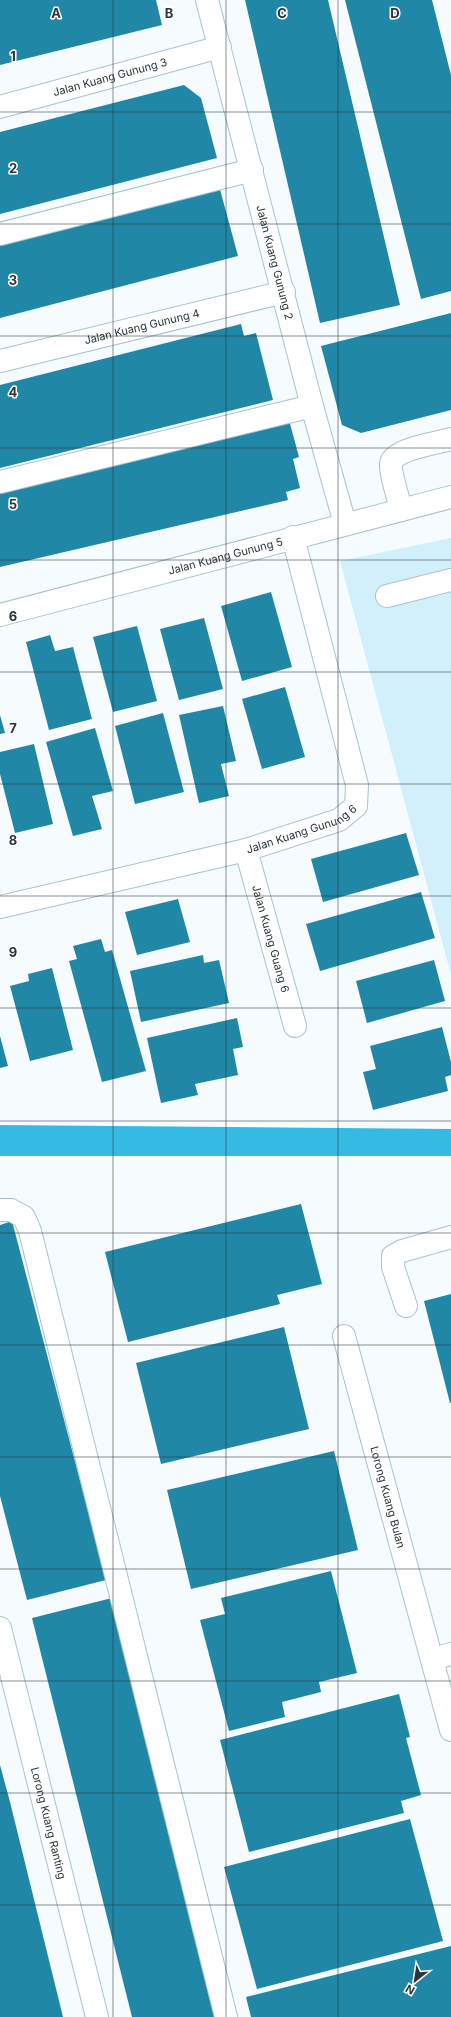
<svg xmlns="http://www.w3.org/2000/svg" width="451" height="2017" viewBox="0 0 451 2017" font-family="Inter,sans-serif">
<rect width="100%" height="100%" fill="#f6fcfe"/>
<path fill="#d1f0fc" d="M451,538V975L340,561Z"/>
<path fill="#35bae3" d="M0,1125L451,1129V1156H0Z"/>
<path fill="#2187a6" d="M0,0H156L162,25L0,65Z
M245,0H328L400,305L320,323Z
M345,0H432L451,75V291L421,299Z
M184,85L201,98L217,158L0,214V132Z
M218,182L238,256L0,318V238Z
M451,313V410L361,433L342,425L321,346Z
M241,324L244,336L256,333L273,400L0,468V385Z
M289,420L299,457L293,459L300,488L286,492L288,500L0,567V488Z
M271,592L292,667L242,681L221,606Z
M204,618L223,689L179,700L160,629Z
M137,626L157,701L113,712L93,637Z
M50,635L55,651L73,647L92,719L49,730L26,642Z
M285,687L305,757L262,769L242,699Z
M223,706L236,761L221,764L229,796L199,803L179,715Z
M163,713L184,792L135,804L115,726Z
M0,715L5,733L0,734Z
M95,728L113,791L92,796L102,829L73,836L46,742Z
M34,744L53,824L15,833L0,774V752Z
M406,833L419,875L323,902L311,859Z
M421,892L435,938L320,971L306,924Z
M178,899L190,942L137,955L125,912Z
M101,939L105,952L112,950L146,1071L102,1082L69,961L77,959L73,946Z
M203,955L204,963L219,960L229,1003L141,1022L130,971Z
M434,960L445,1001L367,1023L356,981Z
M52,968L73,1050L30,1061L10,986L29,981L28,974Z
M237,1018L243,1047L233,1049L238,1075L195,1084L198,1095L161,1103L147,1038Z
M442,1027L451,1062V1075L445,1077L448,1091L373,1110L363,1072L376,1069L370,1046Z
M0,1036L8,1066L0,1068Z
M301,1204L322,1284L277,1295L280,1304L128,1342L105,1252Z
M12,1221L106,1580L27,1600L0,1496V1225Z
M451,1294V1403H450L424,1301Z
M284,1327L309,1429L161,1464L136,1363Z
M334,1451L358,1550L191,1589L167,1490Z
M331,1571L357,1673L319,1682L321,1692L282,1702L285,1717L229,1731L200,1620L225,1614L221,1598Z
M112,1598L217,2017H132L32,1618Z
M399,1694L410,1737L406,1738L421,1795L401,1801L404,1813L249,1852L220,1740Z
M0,1765L10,1802L63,2017H0Z
M410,1819L443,1941L257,1989L224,1867Z
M451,1946V2017H251L246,1997Z"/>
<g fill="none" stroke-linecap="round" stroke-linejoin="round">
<defs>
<g id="minor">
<path id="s1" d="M207,0L312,406L345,524"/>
<path id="s2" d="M0,107L220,47"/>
<path d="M0,234L252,170"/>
<path id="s3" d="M0,361L284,292"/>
<path d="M0,482L312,406"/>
<path d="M401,510C399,499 390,474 391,464C392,449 438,443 451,439"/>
<path d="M387,596L451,580"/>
<path id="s4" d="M0,615L451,497"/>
<path id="s5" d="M246,850L295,1026"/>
<path id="s6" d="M0,907L246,850L339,820L356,806L357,785L293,537"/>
<path d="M0,1210H11L24,1217L30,1231L226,2017"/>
<path d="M406,1306L393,1267V1256L402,1251L451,1237"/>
<path id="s7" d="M344,1336L451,1730"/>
<path id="s8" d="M0,1628L97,2017"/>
<path d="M432,1659L451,1654"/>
</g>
</defs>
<use href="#minor" stroke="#a7c3ce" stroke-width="24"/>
<use href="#minor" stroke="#fff" stroke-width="22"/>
</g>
<path fill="none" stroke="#2a353a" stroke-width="1" stroke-opacity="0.55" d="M113,0V2017M226,0V2017M338,0V2017M0,112H451M0,224H451M0,336H451M0,448H451M0,560H451M0,672H451M0,784H451M0,896H451M0,1008H451M0,1121H451M0,1233H451M0,1345H451M0,1457H451M0,1569H451M0,1681H451M0,1793H451M0,1905H451"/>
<g text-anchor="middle" stroke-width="3" stroke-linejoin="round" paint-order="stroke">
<g font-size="11" fill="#2a353a" stroke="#fff">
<text dy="4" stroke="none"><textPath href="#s2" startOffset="114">Jalan Kuang Gunung 3</textPath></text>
<text dy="4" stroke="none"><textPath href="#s1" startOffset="271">Jalan Kuang Gunung 2</textPath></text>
<text dy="4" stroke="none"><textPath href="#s3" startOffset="146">Jalan Kuang Gunung 4</textPath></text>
<text dy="4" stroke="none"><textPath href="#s4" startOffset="233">Jalan Kuang Gunung 5</textPath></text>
<text dy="4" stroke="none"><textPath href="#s6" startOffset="312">Jalan Kuang Gunung 6</textPath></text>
<text dy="4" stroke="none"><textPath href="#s5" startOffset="92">Jalan Kuang Guang 6</textPath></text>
<text dy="4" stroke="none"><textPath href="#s7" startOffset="167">Lorong Kuang Bulan</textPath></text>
<text dy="4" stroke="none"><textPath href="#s8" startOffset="201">Lorong Kuang Ranting</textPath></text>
</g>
</g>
<g font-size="13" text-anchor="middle" font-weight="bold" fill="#2a353a" stroke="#fff" stroke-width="3" stroke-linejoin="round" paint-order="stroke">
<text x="56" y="18">A</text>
<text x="169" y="18">B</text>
<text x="282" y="18">C</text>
<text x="395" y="18">D</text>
<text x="13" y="61">1</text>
<text x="13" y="173">2</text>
<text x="13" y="285">3</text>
<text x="13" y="397">4</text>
<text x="13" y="509">5</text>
<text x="13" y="621">6</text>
<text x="13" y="733">7</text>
<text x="13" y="845">8</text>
<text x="13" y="957">9</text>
</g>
<g transform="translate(415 1981) rotate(210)" stroke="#ffffff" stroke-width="3" paint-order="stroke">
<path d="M0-3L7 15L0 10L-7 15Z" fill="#2a353a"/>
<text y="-6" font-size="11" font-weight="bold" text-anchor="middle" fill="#2a353a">N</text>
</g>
</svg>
